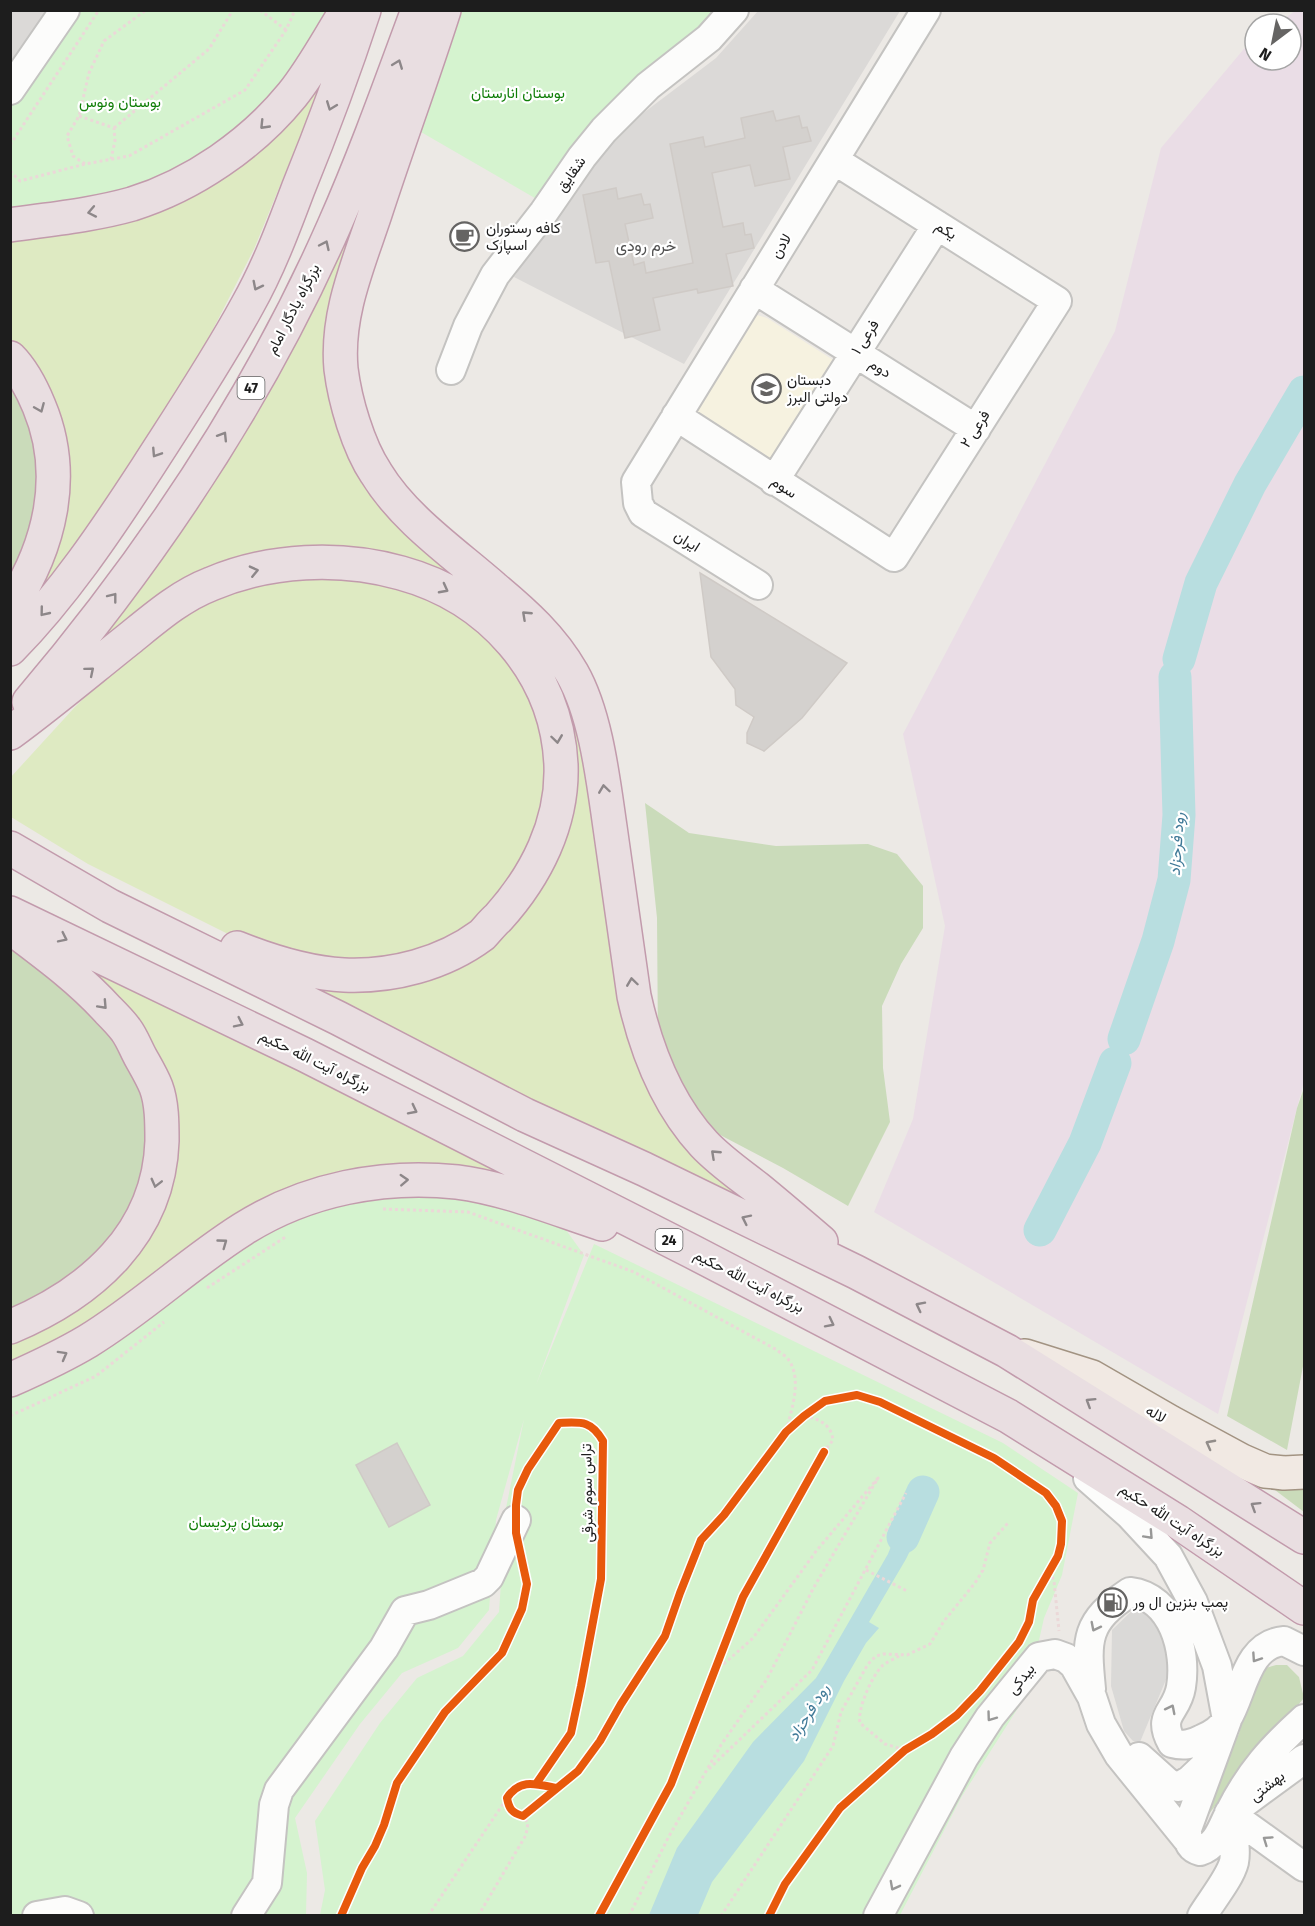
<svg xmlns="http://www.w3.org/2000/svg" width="1315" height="1926" viewBox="0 0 1315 1926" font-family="'Fira Sans',Vazirmatn,sans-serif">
<rect width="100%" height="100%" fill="#ece9e5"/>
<path fill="#dbd9d7" d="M11,10L46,11L11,62L10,11Z
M758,11H900L684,364L514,277L609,139L716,58Z"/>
<path fill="#eadde6" d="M1295,11H1304V1081L1218,1414L874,1212L913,1119L945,926L903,734L1115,331L1161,148L1248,44L1255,39V60H1291V24H1277Z"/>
<path fill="#f6f2e0" d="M757,315L767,318L838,363L771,469L695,414Z"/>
<path fill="#deeac2" d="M346,25L254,249L183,388L89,531L11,628L45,572L11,342V234Z
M371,178L353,257L344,428L521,624L576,707L629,1018L756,1203L589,1128L272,975L457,960L567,814L514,626L297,552L78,670L143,586L258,412L295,345L344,240Z
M310,572L423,591L509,653L537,699L552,761L530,857L489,913L429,952L341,966L234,937L88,864L11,817L10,778L74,708L122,660L203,600Z
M86,968L547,1191L404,1169L136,1295L11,1369V1336Z"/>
<path fill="#cadbba" d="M11,376L30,410L44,493L11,586Z
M645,803L689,833L776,846L868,844L897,854L923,886V928L901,964L882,1006L883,1068L890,1122L848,1206L783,1168L705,1127L658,1046L657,918Z
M11,950L58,976L101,1015L149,1107L145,1182L104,1254L11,1314Z
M1304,1088V1361L1287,1450L1227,1416L1297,1108Z
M1271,1487L1304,1489V1512Z
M1276,1665H1287L1299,1677L1304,1698L1232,1782L1192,1838L1193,1825L1239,1734L1255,1671Z"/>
<path fill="#d5f3cf" d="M71,11H334L288,90L161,184L11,216V99Z
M459,11H713L705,24L540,201L421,132Z
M425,1192L524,1213L566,1230L584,1255L536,1385L594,1244L1003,1443L1078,1493L1062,1575L1044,1618L1027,1694L962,1796L900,1915H320L325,1890L315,1821L380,1723L417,1678L463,1656L499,1612L506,1508L524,1419L496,1520L489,1610L458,1648L402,1673L360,1724L295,1818L307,1873L306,1915L11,1916V1391L268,1227L369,1196Z"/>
<path fill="#dad9d7" d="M1136,1607L1148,1612L1166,1638L1170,1670L1140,1742L1133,1741L1124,1731L1111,1686L1112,1630Z"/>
<path fill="#b8dee0" d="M912,1493L935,1500L906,1559L869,1622L879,1628L866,1643L844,1681L804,1761L712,1882L698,1915H649L677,1848L753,1742L816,1678L824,1665L888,1554Z"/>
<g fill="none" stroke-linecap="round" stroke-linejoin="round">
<path stroke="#b8dee0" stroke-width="33" d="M1179,659L1201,583L1250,484L1304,392
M1124,1039L1158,941L1174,880L1179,815L1175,677
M1040,1230L1085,1143L1115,1063
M903,1537L923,1492"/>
</g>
<path fill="#d4d1ce" stroke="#cfcac6" stroke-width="1.5" d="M773,111L776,121L799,116L802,128L807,127L811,141L783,147L790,179L755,186L750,165L712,173L723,227L743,223L745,235L751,234L754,248L726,254L733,286L698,293L697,289L653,298L660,330L625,338L609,261L596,263L583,195L616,188L618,199L641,194L644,205L650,204L653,218L625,224L634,265L644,262L646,273L693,263L670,144L703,137L705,147L745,138L741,118Z
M700,573L847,663L802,718L764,751L747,743V733L754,717L736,705L735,689L711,657Z
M397,1443L430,1505L389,1527L356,1465Z"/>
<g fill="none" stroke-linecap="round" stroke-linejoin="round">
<defs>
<path id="minor" d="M10,90L65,10
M754,289L976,429
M451,370L468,326L495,275L544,212L582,157L604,130L648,86L709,38L734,10
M676,416L894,557L1057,301L834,160
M774,481L937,225
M758,585L643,513L638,503L636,482L926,10
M1088,1478L1130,1515L1168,1556L1193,1602L1217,1666L1227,1720L1187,1829C1187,1840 1189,1848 1200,1851C1218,1845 1222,1827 1230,1812C1250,1772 1272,1748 1304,1719
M1091,1689C1086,1639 1085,1622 1130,1592C1173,1597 1187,1651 1181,1687C1177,1713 1156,1714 1172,1743C1183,1746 1191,1745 1202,1739C1212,1735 1222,1728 1227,1719C1243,1693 1246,1644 1284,1641L1304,1651
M1139,1757L1168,1783L1178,1787L1190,1780L1210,1761
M1240,1806L1304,1759
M1229,1813L1304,1867
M37,1916L65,1911L79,1916
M246,1916L267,1883L274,1805L279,1790L384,1648L405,1611L429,1605L483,1583L489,1577L516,1520
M878,1916L964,1757L990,1717L1039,1657L1055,1654L1066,1658L1074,1665L1092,1697L1101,1724L1119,1755L1187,1839
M1202,1916C1211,1901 1230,1878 1234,1862C1237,1846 1231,1828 1229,1813"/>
<path id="major" d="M1025,1356L1092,1377L1170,1422L1242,1461L1265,1471L1284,1473L1304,1472"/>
<path id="highway" d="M444,10C422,79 397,146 375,214C358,265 336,315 341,369C345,401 358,446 376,473C404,519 454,553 494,588C524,613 552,638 572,673C596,715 603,779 610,827C618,883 626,940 634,996C646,1050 666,1103 704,1144C720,1161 739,1174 757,1188C779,1206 800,1224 821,1242
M10,225C51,219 93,215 132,204C193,185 252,144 292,95C313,69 329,38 347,10
M10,358C23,371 32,389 39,406C68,475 50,547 10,608
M10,649C63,595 106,531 147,468C181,415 217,361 247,306C268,269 283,229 298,189C322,130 344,71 364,10
M29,702C151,558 258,399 334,226C365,156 391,83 418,10
M10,733C51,703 90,670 129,639C155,618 180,596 211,584C270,559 340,556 401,573C489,597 557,671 561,765C563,823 536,876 498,918C492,923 487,930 482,935C443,964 392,977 344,975C307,973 272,962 237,948
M10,848L110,906L338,1018L525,1115L644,1169L856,1272L1007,1351L1304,1537
M10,913L305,1055L693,1252L1008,1416L1178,1522L1304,1608
M10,1327C91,1293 159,1234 162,1141C162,1123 162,1103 156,1087C152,1077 146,1067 141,1058C136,1049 132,1038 126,1030C121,1023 114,1016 108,1010C80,979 47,955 14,930
M10,1380C37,1368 63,1356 88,1341C142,1308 189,1263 243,1229C306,1189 384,1174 457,1182C505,1188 556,1209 602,1224"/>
</defs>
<use href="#minor" stroke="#c4c3c1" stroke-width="32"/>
<use href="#major" stroke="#a29382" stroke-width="36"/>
<use href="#highway" stroke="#c29bac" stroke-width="36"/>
<path stroke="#ebd8d8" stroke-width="3" stroke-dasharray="3 3" stroke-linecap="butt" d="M260,10L286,30
M79,116L114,128L115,141L111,159
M114,128L209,49L233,10
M10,145L99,10
M85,164L73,156L67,136L79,116L89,73L104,41L146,10
M10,171L20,181L85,164L129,156L245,90L286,30L295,10
M383,1209L468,1212L634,1272L777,1350C780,1353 786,1356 788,1359C803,1379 791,1411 786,1432
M207,1288L287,1236
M10,1416L96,1376L164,1322
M804,1416C819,1419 831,1424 833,1440L824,1452
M866,1570L907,1591
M1050,1571L1054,1581L1059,1631
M899,1656C894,1659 887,1662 882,1666C872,1676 857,1709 860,1723L885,1744L905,1750
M709,1769L812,1670L906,1493
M428,1916L507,1798
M478,1916L526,1835L528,1823L523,1816
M629,1916L668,1838L721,1745L767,1679L814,1587L878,1478L817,1550L753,1638L716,1671
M721,1916L833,1746L841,1712L868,1664L876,1656L883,1654L907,1655L930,1644L944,1621L975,1583L983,1570L990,1543L1008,1523"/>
<use href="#minor" stroke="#fcfcfb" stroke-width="28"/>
<use href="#major" stroke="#f1e9e3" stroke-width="33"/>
<use href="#highway" stroke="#e9dee1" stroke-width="33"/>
<defs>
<path id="cycleway" d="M556,1788C536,1784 520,1778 507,1798C509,1809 512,1813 523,1816L578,1771L600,1741L621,1704L665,1636L680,1593L701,1540L724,1515L786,1432L804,1416L825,1401L857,1395L880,1402L994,1458L1046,1493L1056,1506L1062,1521L1061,1544L1058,1556L1033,1600L1029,1622L1019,1642L980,1691L957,1715L932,1734L905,1750L840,1808L785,1884L769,1916
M341,1916L362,1868L375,1846L384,1825L397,1783L445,1712L502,1653L522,1609L527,1584L516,1533V1505L518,1490L528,1469L559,1423C581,1422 591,1420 603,1441L601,1579L581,1686L571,1733L536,1784
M599,1916L671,1784L743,1597L824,1452"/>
</defs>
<use href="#cycleway" stroke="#fff" stroke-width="11"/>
<use href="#cycleway" stroke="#e8590c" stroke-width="8"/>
</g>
<defs><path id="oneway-chevron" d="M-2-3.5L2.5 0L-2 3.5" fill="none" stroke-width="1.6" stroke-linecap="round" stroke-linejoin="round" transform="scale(1.5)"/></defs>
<g stroke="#8d8789">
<use href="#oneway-chevron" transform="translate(398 64) rotate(-69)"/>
<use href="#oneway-chevron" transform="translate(331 106) rotate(111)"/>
<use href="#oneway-chevron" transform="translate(264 125) rotate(134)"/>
<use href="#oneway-chevron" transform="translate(92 212) rotate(169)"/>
<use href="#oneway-chevron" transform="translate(325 245) rotate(-65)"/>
<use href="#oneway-chevron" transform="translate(257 286) rotate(117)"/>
<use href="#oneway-chevron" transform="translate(40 408) rotate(67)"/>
<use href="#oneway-chevron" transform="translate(223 436) rotate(-58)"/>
<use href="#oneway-chevron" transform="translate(156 453) rotate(123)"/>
<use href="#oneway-chevron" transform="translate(254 571) rotate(-13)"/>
<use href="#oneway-chevron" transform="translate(444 589) rotate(28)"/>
<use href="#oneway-chevron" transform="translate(113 597) rotate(-52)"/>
<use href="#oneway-chevron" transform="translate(44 612) rotate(129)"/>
<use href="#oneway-chevron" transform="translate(526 615) rotate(-137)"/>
<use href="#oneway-chevron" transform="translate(90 671) rotate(-40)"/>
<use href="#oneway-chevron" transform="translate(557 739) rotate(82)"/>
<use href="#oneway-chevron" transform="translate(604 789) rotate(-98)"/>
<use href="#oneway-chevron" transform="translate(63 938) rotate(26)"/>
<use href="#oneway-chevron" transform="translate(632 982) rotate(-98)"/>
<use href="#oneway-chevron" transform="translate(103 1005) rotate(47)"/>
<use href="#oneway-chevron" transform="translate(239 1023) rotate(26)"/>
<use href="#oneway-chevron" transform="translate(413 1110) rotate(27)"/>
<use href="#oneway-chevron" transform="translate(715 1154) rotate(-137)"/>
<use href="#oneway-chevron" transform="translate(404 1180) rotate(-3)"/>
<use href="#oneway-chevron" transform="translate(156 1183) rotate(104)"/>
<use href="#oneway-chevron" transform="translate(746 1219) rotate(-154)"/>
<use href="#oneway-chevron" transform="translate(223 1243) rotate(-36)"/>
<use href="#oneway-chevron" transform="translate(920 1306) rotate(-153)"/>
<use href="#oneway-chevron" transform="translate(830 1323) rotate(27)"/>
<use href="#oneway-chevron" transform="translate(63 1355) rotate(-29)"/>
<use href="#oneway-chevron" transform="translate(1090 1402) rotate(-148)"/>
<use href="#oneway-chevron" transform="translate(1255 1506) rotate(-148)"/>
</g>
<use stroke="#928d8a" href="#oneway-chevron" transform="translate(1210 1444) rotate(-152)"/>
<g stroke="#989897">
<use href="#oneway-chevron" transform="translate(1149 1535) rotate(47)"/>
<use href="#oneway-chevron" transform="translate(1095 1627) rotate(117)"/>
<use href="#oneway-chevron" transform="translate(1256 1658) rotate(124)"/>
<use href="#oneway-chevron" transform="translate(1171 1709) rotate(-63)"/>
<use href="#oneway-chevron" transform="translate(991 1717) rotate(126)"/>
<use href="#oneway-chevron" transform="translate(1267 1840) rotate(-145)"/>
<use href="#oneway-chevron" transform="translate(894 1886) rotate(118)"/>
</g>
<defs>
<symbol id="cafe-ring" viewBox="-11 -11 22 22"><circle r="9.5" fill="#fff" stroke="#656463" stroke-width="1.5"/><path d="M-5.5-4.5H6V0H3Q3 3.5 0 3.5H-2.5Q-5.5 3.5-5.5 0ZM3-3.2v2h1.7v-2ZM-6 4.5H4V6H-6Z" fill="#656463"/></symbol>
<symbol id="school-ring" viewBox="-11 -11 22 22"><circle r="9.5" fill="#fff" stroke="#656463" stroke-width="1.5"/><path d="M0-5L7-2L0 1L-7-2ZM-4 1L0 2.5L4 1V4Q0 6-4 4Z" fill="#656463"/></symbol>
<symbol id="fuel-ring" viewBox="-11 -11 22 22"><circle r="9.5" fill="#fff" stroke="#656463" stroke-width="1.5"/><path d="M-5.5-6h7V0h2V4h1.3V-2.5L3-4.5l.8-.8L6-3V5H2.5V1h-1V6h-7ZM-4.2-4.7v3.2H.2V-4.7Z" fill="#656463"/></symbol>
</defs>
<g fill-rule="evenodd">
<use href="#cafe-ring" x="448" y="220" width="33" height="33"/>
<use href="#school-ring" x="750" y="372" width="33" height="33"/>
<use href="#fuel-ring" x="1096" y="1586" width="33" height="33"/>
</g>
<g text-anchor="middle" stroke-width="4.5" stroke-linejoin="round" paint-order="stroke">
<g fill="#fff" stroke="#616161" stroke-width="1.5">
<rect x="237.5" y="377" width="27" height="22" rx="4.5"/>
<rect x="655.5" y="1229" width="27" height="22" rx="4.5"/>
</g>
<g font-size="14" font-weight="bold" fill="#1d1d1d">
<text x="251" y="393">47</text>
<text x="669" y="1245">24</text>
</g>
<g font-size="15" fill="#107e08" stroke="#fff">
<text x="518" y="98">بوستان انارستان</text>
<text x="120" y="107">بوستان ونوس</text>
<text x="236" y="1527">بوستان پردیسان</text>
</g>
<g font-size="15" fill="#1d1d1d" stroke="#fff">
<text transform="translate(571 174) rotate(-55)" y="5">شقایق</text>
<text transform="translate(946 230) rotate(32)" y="5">یکم</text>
<text transform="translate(781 246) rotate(-58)" y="5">لادن</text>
<text transform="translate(293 309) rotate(-63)" y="5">بزرگراه یادگار امام</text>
<text transform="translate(865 337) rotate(-57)" y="5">فرعی ۱</text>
<text transform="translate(880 368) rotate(32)" y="5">دوم</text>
<text transform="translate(975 429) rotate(-57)" y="5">فرعی ۲</text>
<text transform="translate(784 487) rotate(33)" y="5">سوم</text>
<text transform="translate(687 541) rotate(32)" y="5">ایران</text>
<text transform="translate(315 1061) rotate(26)" y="5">بزرگراه آیت الله حکیم</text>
<text transform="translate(749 1281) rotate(27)" y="5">بزرگراه آیت الله حکیم</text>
<text transform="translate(1156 1414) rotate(30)" y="5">لاله</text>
<text transform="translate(587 1493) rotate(-91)" y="5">تراس سوم شرقی</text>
<text transform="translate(1172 1520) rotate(33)" y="5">بزرگراه آیت الله حکیم</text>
<text transform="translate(1021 1679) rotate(-51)" y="5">بیدکی</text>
<text transform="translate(1267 1786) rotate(-38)" y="5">بهشتی</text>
</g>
<g font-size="15" fill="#1d1d1d" stroke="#fff" text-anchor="start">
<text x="486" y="233">کافه رستوران<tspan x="486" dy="17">اسپارک</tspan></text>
<text x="787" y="385">دبستان<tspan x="787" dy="17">دولتی البرز</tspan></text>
<text x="1133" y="1607">پمپ بنزین ال ور</text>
</g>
<g font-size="16" fill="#505050" stroke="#fff">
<text x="646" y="251">خرم رودی</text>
</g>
<g font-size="16" font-style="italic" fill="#3f7997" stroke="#fff">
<text transform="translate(1176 844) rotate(-86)" y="6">رود فرحزاد</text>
<text transform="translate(808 1712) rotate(-58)" y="6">رود فرحزاد</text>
</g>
</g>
<rect width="1315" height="1926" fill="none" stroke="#1d1d1d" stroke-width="24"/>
<g transform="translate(1273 42) rotate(212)"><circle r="28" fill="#ffffff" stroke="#a5a5a5" stroke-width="1.5"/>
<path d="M0-4.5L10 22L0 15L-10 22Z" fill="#656463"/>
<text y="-9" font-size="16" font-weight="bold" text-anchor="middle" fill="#1d1d1d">N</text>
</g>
</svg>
